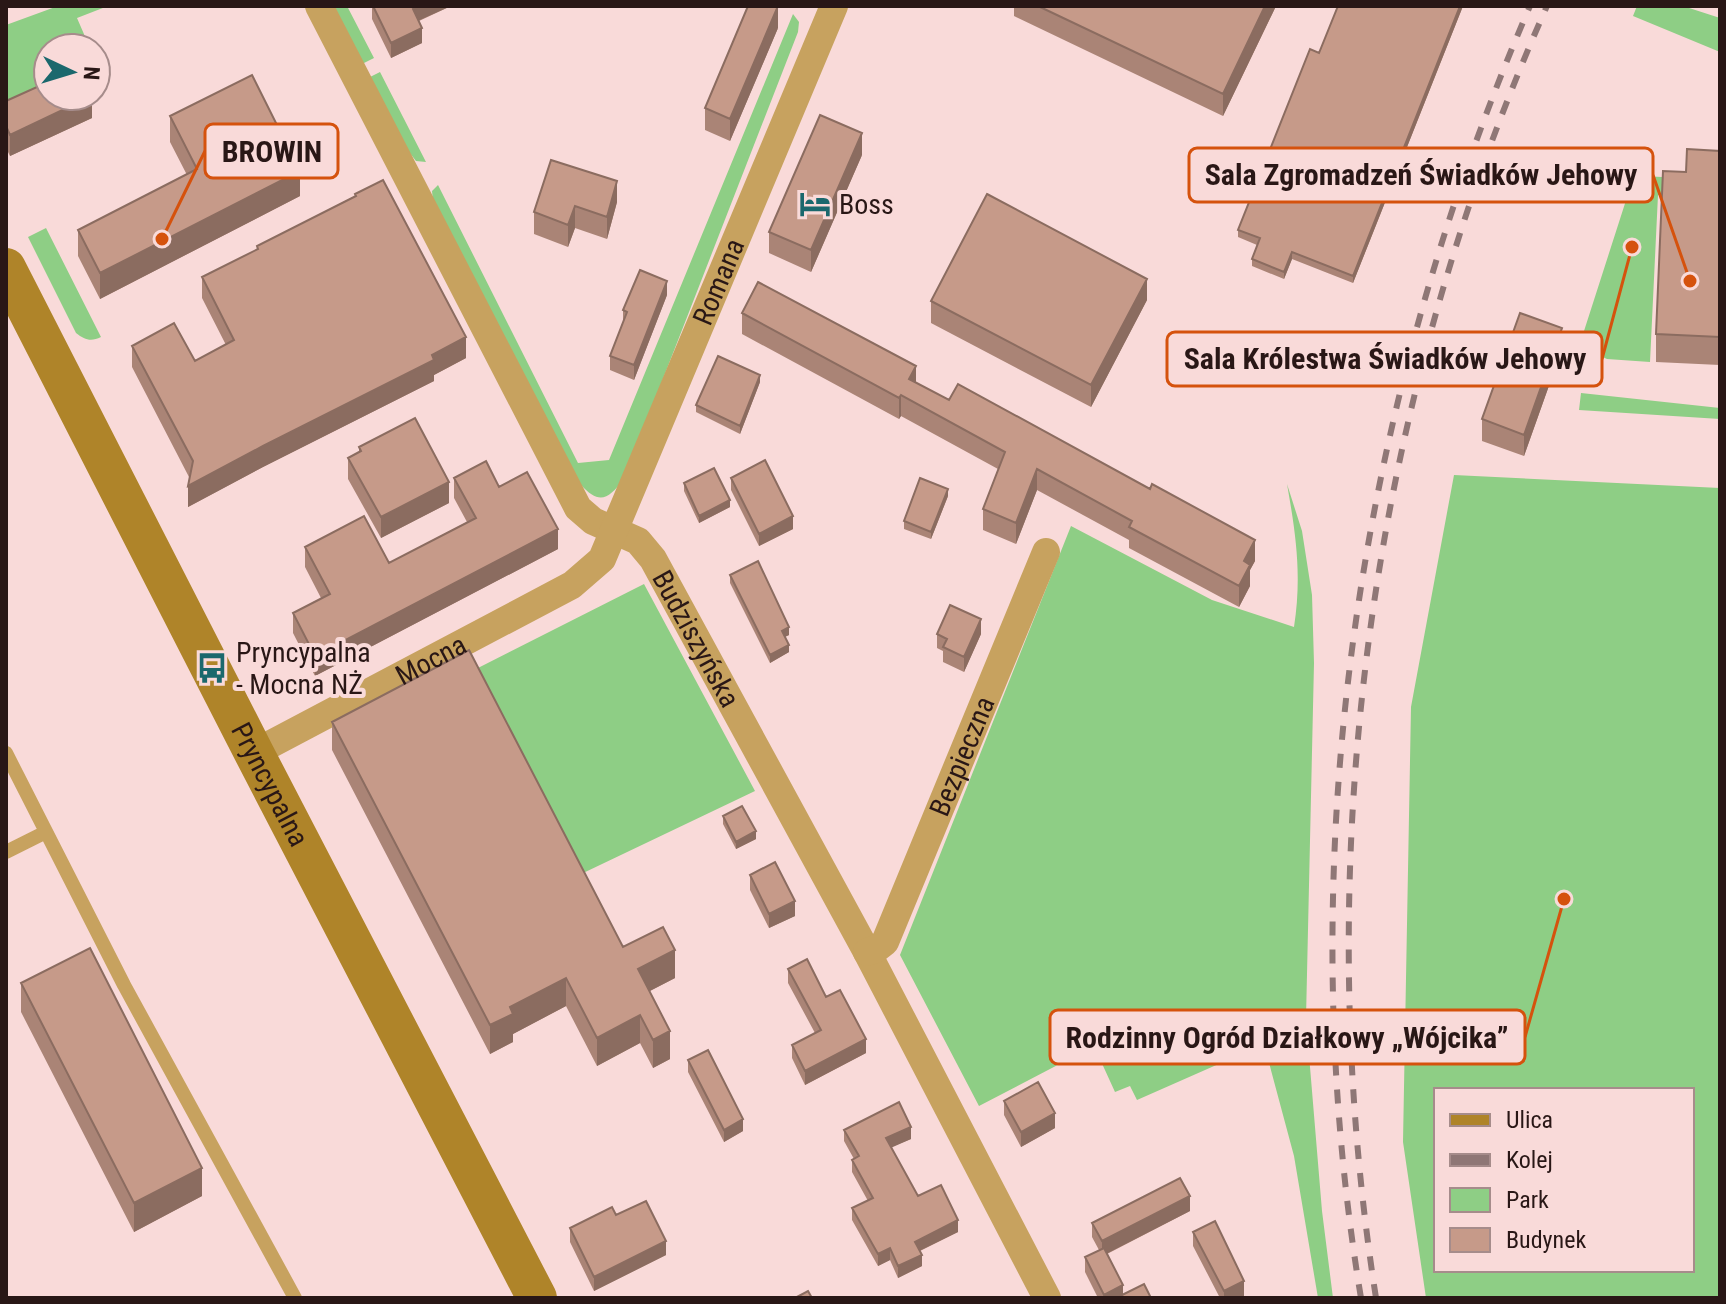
<svg xmlns="http://www.w3.org/2000/svg" width="1726" height="1304" viewBox="0 0 1726 1304" font-family="'Roboto Condensed',sans-serif">
<rect width="100%" height="100%" fill="#f9dad9"/>
<path fill="#8ece85" fill-rule="evenodd" d="M58,6H108L77,18L90,48H48V96L6,122V25Z
M334,6H347L374,58L362,64Z
M1637,6H1683L1720,18V52L1633,16Z
M793,14L799,22L798,32L624,479C608,499 600,506 580,484L433,201L432,191L438,185L578,463L609,460Z
M380,72L426,162L416,161L409,152L370,77Z
M1642,176L1682,178L1681,194L1658,195L1650,362L1607,359L1587,350L1584,331L1629,191Z
M46,228L101,337C91,342 85,340 76,333L28,237Z
M1581,393L1720,408V419L1579,410Z
M1454,475L1720,488V1298H1426L1403,1142L1411,707ZM1436,1090H1692V1270H1436Z
M1287,484L1302,531L1312,595L1314,663L1306,1019L1322,1211L1333,1298H1318L1294,1156L1264,1044L1137,1100L1130,1086L1115,1092L1094,1046L979,1106L900,955L1071,526L1212,600L1294,627C1302,575 1296,535 1287,484Z
M644,584L755,791L579,875L474,670Z"/>
<g fill="none" stroke-linecap="round" stroke-linejoin="round">
<path stroke="#c7a25f" stroke-width="14" d="M6,753L124,985L295,1298
M6,852L46,832"/>
<g stroke="#c7a25f" stroke-width="28">
<path id="s1" d="M319,6L578,508L593,521L638,541L653,559L867,952L1047,1298"/>
<path id="s2" d="M254,753L572,585L602,559L834,6"/>
<path id="s3" d="M867,952L876,949L885,942L1046,552"/>
</g>
<path stroke="#af8429" stroke-width="40" id="s4" d="M6,268L254,753L537,1298"/>
<path stroke="#8f7776" stroke-width="6" stroke-dasharray="14 14" stroke-linecap="butt" d="M1361,1298C1289,865 1356,407 1530,6
M1376,1298C1308,864 1368,407 1547,6"/>
</g>
<path fill="#aa8476" d="M372,6H451L419,21L422,43L391,58L372,19Z
M1014,6H1276L1223,116L1014,16Z
M1338,6H1463L1353,283L1292,259L1284,279L1252,266V259L1257,245L1238,237V230L1319,53Z
M778,28L730,141L705,130V108Z
M6,101L92,118L10,156L6,148Z
M170,116L300,196L100,299L78,256V230L187,175L170,142Z
M1720,151V365L1656,362V334L1686,172Z
M862,155L811,272L769,253V232Z
M617,181V202L607,239L575,228L568,247L534,234V212Z
M355,194L466,358L434,375V381L263,467L188,507L189,477L132,367V346L195,361L226,345L202,298V277L257,250V246L355,196Z
M667,295L634,380L610,370V356L623,323V310Z
M1147,300L1091,407L931,323V301Z
M742,313L916,383L1255,561L1250,570V586L1239,607L1129,548V540L1037,490L1016,544L983,530V509L998,469L901,416L899,419L742,334Z
M1562,349L1524,456L1482,441V419Z
M760,382L740,434L696,412V405Z
M359,447L449,503L381,538L348,479V458L359,452Z
M454,478L499,487L558,549L315,676L293,633V613L321,598L305,567V547L389,563L467,522L454,498Z
M731,478L793,529L759,546L731,490Z
M684,483L730,507L699,523L684,491Z
M948,496L931,539L904,529V521Z
M730,575L789,635L785,637L789,652L770,663L730,583Z
M937,634H981L964,672L943,662V651L937,648Z
M332,722L623,947L675,978L650,991L670,1059L653,1068L640,1043L597,1066L566,1006L513,1034V1042L490,1054L332,750Z
M723,816L756,839L736,849L723,824Z
M750,875L795,916L769,928L750,890Z
M788,969L826,997L866,1053L805,1085L792,1058V1045L815,1033L788,983Z
M21,983L202,1196L134,1232L21,1012Z
M688,1060L743,1131L724,1142L688,1072Z
M1004,1101L1055,1128L1021,1147L1004,1115Z
M844,1130L911,1139L891,1147L918,1196L958,1232L920,1251L922,1266L898,1278L890,1260L878,1266L852,1220V1208L868,1201L852,1172V1160L854,1159L844,1141Z
M1190,1211L1107,1254L1123,1294L1151,1298H1098L1085,1272V1257L1099,1250L1092,1237V1223Z
M616,1215L666,1255L594,1291L570,1242V1228Z
M1193,1232L1244,1296L1240,1298H1220L1193,1246Z"/>
<path fill="#8b6c60" d="M419,6H451L413,23V9Z
M778,6V28L730,141V119Z
M1265,6H1276L1223,116V94Z
M1460,6H1463L1353,283V276Z
M422,28V43L391,58V43Z
M92,96V118L10,156V135Z
M862,133V155L811,272V250Z
M300,171V196L100,299V273Z
M617,181V202L607,239V217Z
M575,206V228L568,247V225Z
M1292,252V259L1284,279V272Z
M1147,279V300L1091,407V385Z
M667,281V295L634,380V365Z
M1562,328V349L1524,456V435Z
M466,337V358L434,375V381L263,467L188,507V486Z
M916,366V387L909,379Z
M760,375V382L740,434V426Z
M901,395V416L899,419V398Z
M1037,469V490L1016,544V523Z
M449,482V503L381,538V517Z
M948,489V496L931,539V532Z
M730,500V507L699,523V516Z
M793,516V529L759,546V534Z
M558,529V549L315,676V656Z
M1255,540V561L1250,570V586L1239,607V586L1244,561Z
M981,619V634L964,672V657Z
M789,627V635L782,638V631Z
M789,645V652L770,663V655Z
M756,831V839L736,849V842Z
M795,901V916L769,928V914Z
M675,950V978L638,997V969Z
M566,978V1006L513,1034V1042L490,1054V1025L510,1007Z
M640,1015V1043L597,1066V1038Z
M670,1031V1059L653,1068V1040Z
M866,1039V1053L805,1085V1071Z
M1055,1113V1128L1021,1147V1132Z
M743,1119V1131L724,1142V1130Z
M911,1127V1139L886,1150V1138Z
M202,1168V1196L134,1232V1203Z
M1190,1196V1211L1102,1256V1241Z
M958,1220V1232L915,1253V1242Z
M666,1241V1255L594,1291V1277Z
M890,1248V1260L878,1266V1254Z
M922,1255V1266L898,1278V1266Z
M1244,1281V1296L1240,1298H1224V1291Z
M1123,1285V1298H1104V1295Z"/>
<path fill="#c69a89" stroke="#8b6c60" stroke-width="2" d="M373,6H419L413,9L422,28L391,43Z
M748,6H778L730,119L705,108Z
M1038,6H1265L1223,94Z
M1338,6H1460L1353,276L1292,252L1284,272L1252,259L1260,238L1238,230L1310,49L1319,53Z
M252,75L300,171L100,273L78,230L197,169L170,116Z
M48,82V96H92L10,135L6,126V101Z
M820,115L862,133L811,250L769,232Z
M1687,149L1720,151V337L1656,334L1663,171L1686,172Z
M551,160L617,181L607,217L575,206L568,225L534,212Z
M383,180L466,337L432,355L434,360L263,446L188,486L193,461L132,346L174,323L195,361L234,340L202,277L258,249L257,246L356,196L355,194Z
M987,194L1147,279L1091,385L931,301Z
M640,270L667,281L634,365L610,356L627,312L623,310Z
M758,282L916,366L909,379L949,400L958,384L1150,489L1152,484L1255,540L1244,561L1250,565L1239,586L1129,527L1132,521L1037,469L1016,523L983,509L1005,452L901,395L899,398L742,313Z
M1520,313L1562,328L1524,435L1482,419Z
M718,356L760,375L740,426L696,405Z
M415,418L449,482L381,517L348,458L361,451L359,447Z
M765,460L793,516L759,534L731,478Z
M486,461L499,487L527,472L558,529L315,656L293,613L330,594L305,547L364,516L389,563L476,518L454,478Z
M714,468L730,500L699,516L684,483Z
M920,478L948,489L931,532L904,521Z
M758,561L789,627L782,631L789,645L770,655L730,575Z
M950,605L981,619L964,657L943,647L947,639L937,634Z
M469,650L623,947L663,927L675,950L638,969L670,1031L653,1040L640,1015L597,1038L566,978L510,1007L513,1014L490,1025L332,722Z
M742,806L756,831L736,842L723,816Z
M775,862L795,901L769,914L750,875Z
M90,948L202,1168L134,1203L21,983Z
M807,959L826,997L840,990L866,1039L805,1071L792,1045L821,1030L788,969Z
M708,1050L743,1119L724,1130L688,1060Z
M1038,1082L1055,1113L1021,1132L1004,1101Z
M899,1102L911,1127L886,1138L918,1196L941,1185L958,1220L915,1242L922,1255L898,1266L890,1248L878,1254L852,1208L873,1198L852,1160L859,1156L844,1130Z
M1180,1178L1190,1196L1102,1241L1092,1223Z
M646,1201L666,1241L594,1277L570,1228L612,1207L616,1215Z
M1215,1221L1244,1281L1224,1291L1193,1232Z
M1104,1248L1123,1285L1104,1295L1085,1257Z
M1144,1284L1151,1298H1116Z
M808,1291L812,1298H795Z"/>
<defs>
<symbol id="hotel-bare" viewBox="-9 -9 18 18"><path d="M-6-4.5h1.5V1H6V5H4.5V3h-9V5H-6ZM-4 0a1.8 1.8 0 1 1 3.6 0ZM.5 0V-2.5h3Q6-2.5 6 0Z" fill="#1b686d" stroke="#f9dad9" stroke-width="2.5" paint-order="stroke"/></symbol>
<symbol id="bus-bare" viewBox="-9 -9 18 18"><path d="M-5-6H5V4H4V6H2V4H-2V6H-4V4H-5ZM-3.5-4V0h7V-4ZM-3.5 1.2v1.5H-2V1.2ZM2 1.2v1.5H3.5V1.2Z" fill="#1b686d" stroke="#f9dad9" stroke-width="2.5" paint-order="stroke"/></symbol>
</defs>
<g fill-rule="evenodd">
<use href="#hotel-bare" x="793" y="182" width="44" height="44"/>
<use href="#bus-bare" x="190" y="646" width="44" height="44"/>
</g>
<g text-anchor="middle" stroke-width="8" stroke-linejoin="round" paint-order="stroke">
<g font-size="28" fill="#291716" stroke="#f9dad9" text-anchor="start">
<text x="839" y="214">Boss</text>
<text x="236" y="662">Pryncypalna<tspan x="236" dy="32">- Mocna NŻ</tspan></text>
</g>
<g font-size="28" fill="#291716" stroke="#f9dad9">
<text dy="10" stroke="none"><textPath href="#s2" startOffset="700">Romana</textPath></text>
<text dy="10" stroke="none"><textPath href="#s1" startOffset="748">Budziszyńska</textPath></text>
<text dy="10" stroke="none"><textPath href="#s2" startOffset="200">Mocna</textPath></text>
<text dy="10" stroke="none"><textPath href="#s3" startOffset="222">Bezpieczna</textPath></text>
<text dy="10" stroke="none"><textPath href="#s4" startOffset="580">Pryncypalna</textPath></text>
</g>
</g>
<path fill="none" stroke="#d5520d" stroke-width="3" d="M162 239L205 151M1690 281L1653 175M1632 247L1602 359M1564 899L1525 1037"/>
<g fill="#d5520d" stroke="#f9dad9" stroke-width="3">
<circle cx="162" cy="239" r="8"/>
<circle cx="1690" cy="281" r="8"/>
<circle cx="1632" cy="247" r="8"/>
<circle cx="1564" cy="899" r="8"/>
</g>
<g fill="#f9dad9" stroke="#d5520d" stroke-width="3">
<rect x="205" y="124" width="133" height="54" rx="8"/>
<rect x="1189" y="148" width="464" height="54" rx="8"/>
<rect x="1167" y="332" width="435" height="54" rx="8"/>
<rect x="1050" y="1010" width="475" height="54" rx="8"/>
</g>
<g font-size="30" text-anchor="middle" font-weight="bold" fill="#291716">
<text x="272" y="162">BROWIN</text>
<text x="1421" y="185">Sala Zgromadzeń Świadków Jehowy</text>
<text x="1385" y="369">Sala Królestwa Świadków Jehowy</text>
<text x="1287" y="1048">Rodzinny Ogród Działkowy „Wójcika”</text>
</g>
<rect width="1726" height="1304" fill="none" stroke="#291716" stroke-width="16"/>
<rect x="1434" y="1088" width="260" height="184" fill="#f9dad9" stroke="#a68c8b" stroke-width="2"/>
<rect x="1450" y="1114" width="40" height="12" fill="#af8429" stroke="#a68c8b" stroke-width="2"/>
<text x="1506" y="1128" font-size="24" fill="#291716">Ulica</text>
<rect x="1450" y="1154" width="40" height="12" fill="#8f7776" stroke="#a68c8b" stroke-width="2"/>
<text x="1506" y="1168" font-size="24" fill="#291716">Kolej</text>
<rect x="1450" y="1188" width="40" height="24" fill="#8ece85" stroke="#a68c8b" stroke-width="2"/>
<text x="1506" y="1208" font-size="24" fill="#291716">Park</text>
<rect x="1450" y="1228" width="40" height="24" fill="#c69a89" stroke="#a68c8b" stroke-width="2"/>
<text x="1506" y="1248" font-size="24" fill="#291716">Budynek</text>
<g transform="translate(72 72) rotate(94)"><circle r="38" fill="#f9dad9" stroke="#a68c8b" stroke-width="2"/>
<path d="M0-6L14 30L0 20L-14 30Z" fill="#1b686d"/>
<text y="-12" font-size="22" font-weight="bold" text-anchor="middle" fill="#291716">N</text>
</g>
</svg>
